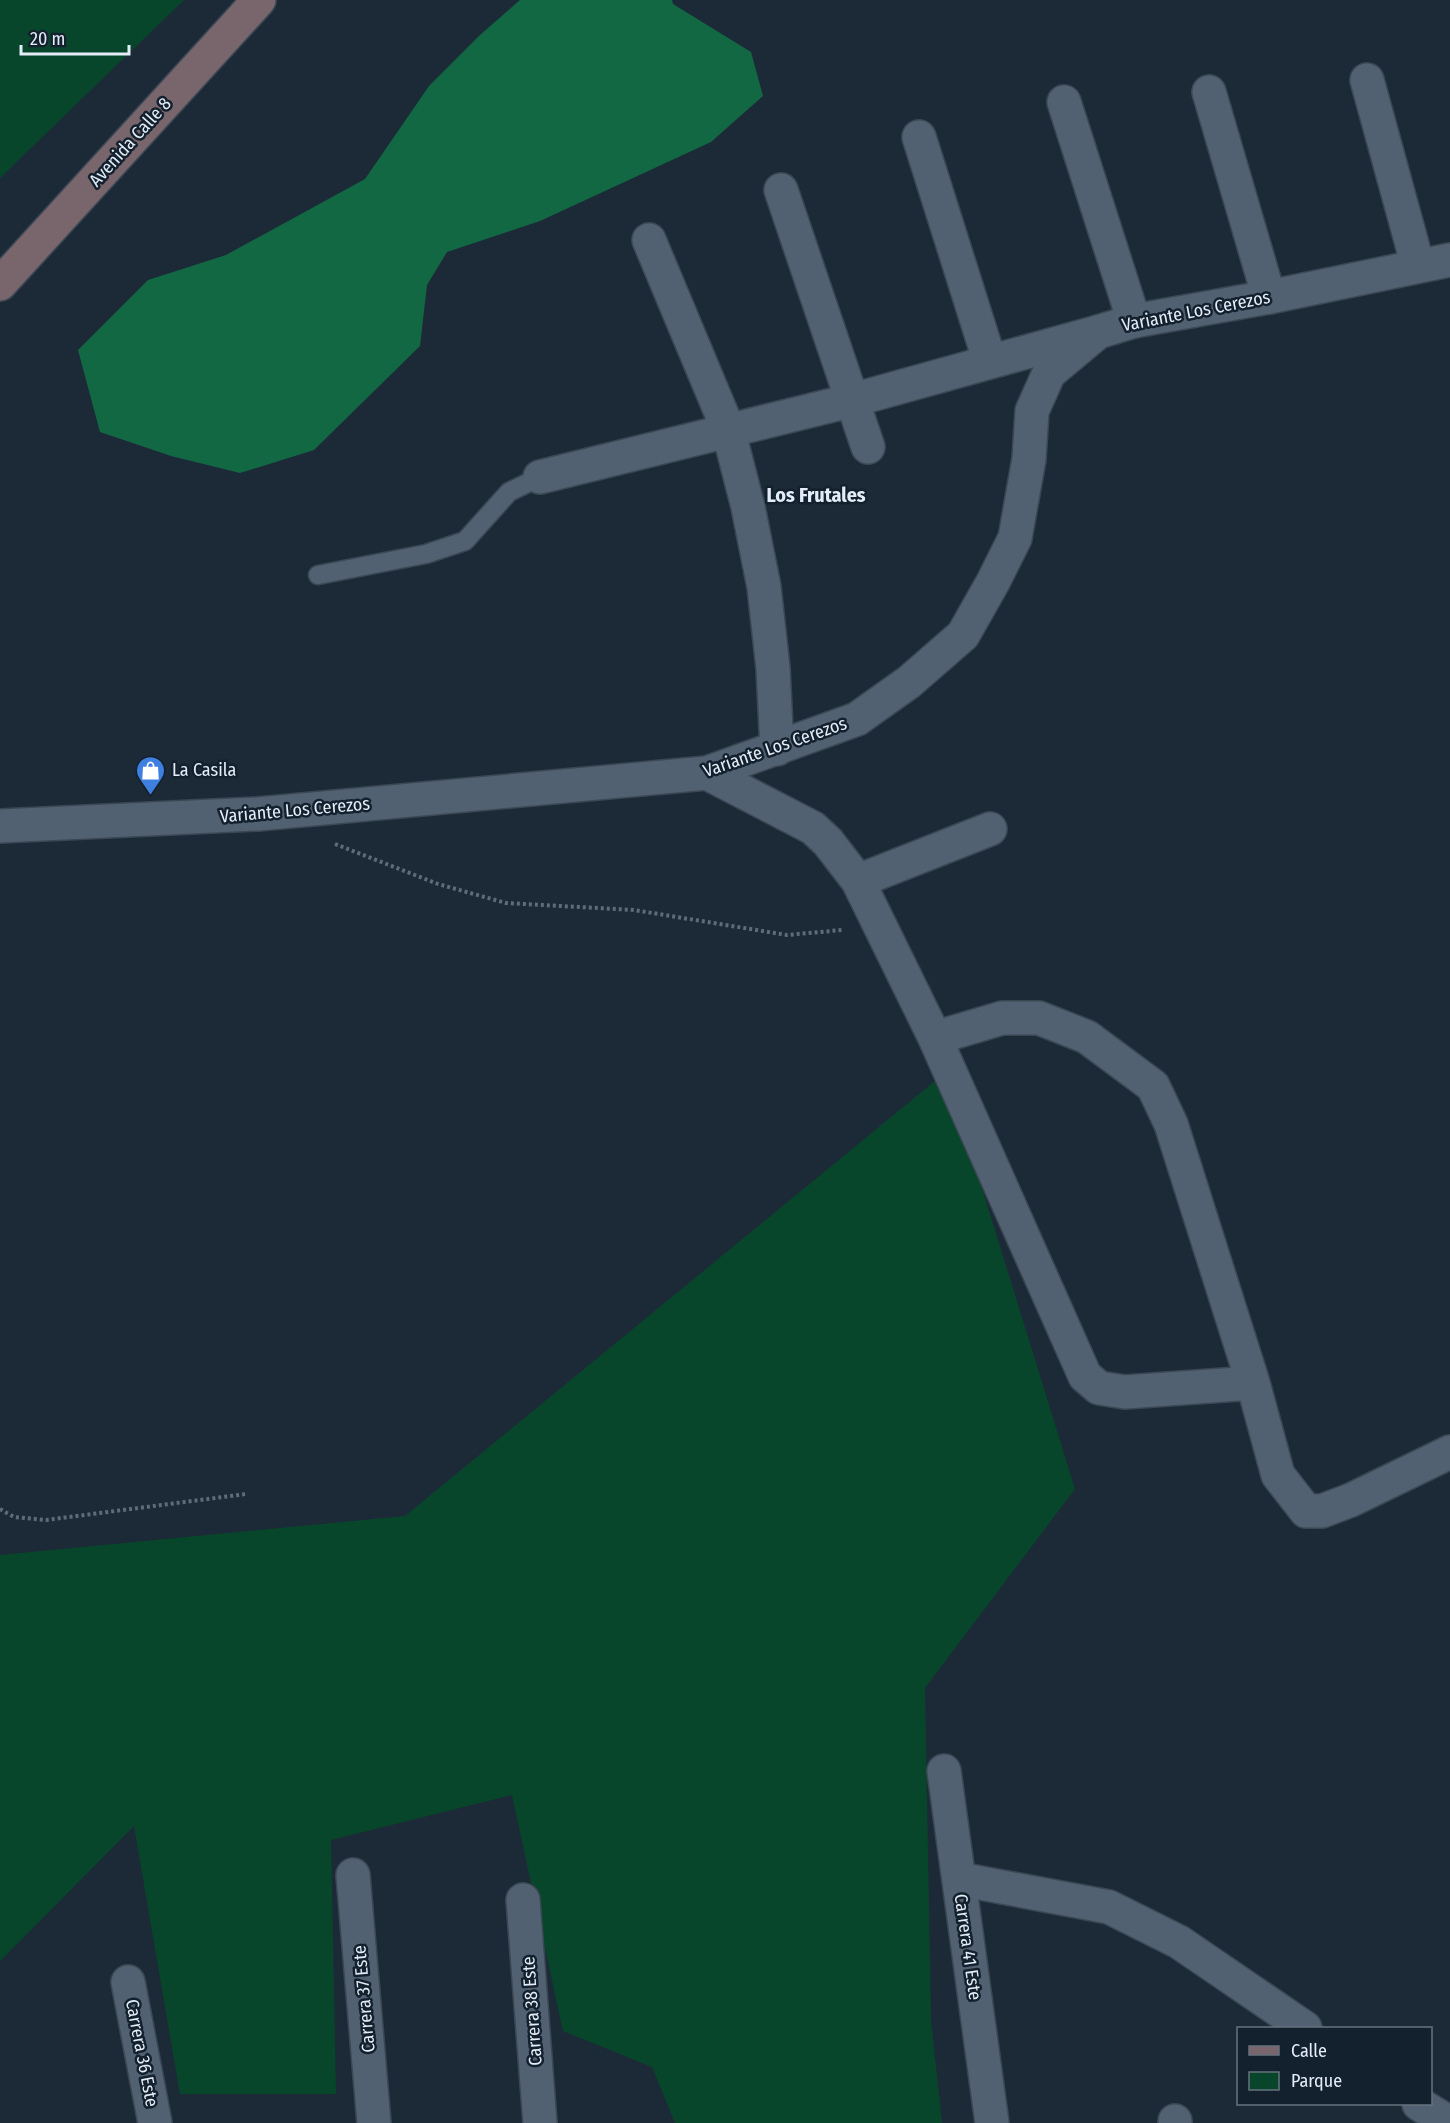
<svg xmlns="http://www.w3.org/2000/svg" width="1450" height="2123" viewBox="0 0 1450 2123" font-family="'Fira Sans Condensed',sans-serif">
<rect width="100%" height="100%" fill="#1c2a38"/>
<path fill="#08462b" d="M0,0H184L0,178Z
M946,1072L1075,1489L925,1688L931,2020L942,2123H675L652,2067L563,2031L512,1795L331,1840L336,2094H180L134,1826L0,1961V1555L405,1516Z"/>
<path fill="#126843" d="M520,0H672L673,4L751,52L763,96L711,142L540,221L447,252L427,285L420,346L314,450L240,473L171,456L100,432L78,350L148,280L226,255L365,179L429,86L480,35Z"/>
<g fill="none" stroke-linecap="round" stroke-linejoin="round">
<defs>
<path id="service" d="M318,575L426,554L465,541L509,492L540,477"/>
<path id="minor" d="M1367,80L1418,266
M1209,92L1269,297
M1064,102L1134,321
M919,137L990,362
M781,190L868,447
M649,240L728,429L748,507L764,587L773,668L777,749
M540,477L853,400L1098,332
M707,773L813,828L828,842L858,881L935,1038L1085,1376L1099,1388L1125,1392L1253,1383
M858,881L990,829
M935,1038L1002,1018H1039L1087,1037L1153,1086L1171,1124L1253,1383L1278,1475L1306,1511H1322L1351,1500L1450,1452
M944,1771L992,2123
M353,1875L374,2123
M959,1879L1109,1907L1179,1942L1305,2028
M523,1900L540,2123
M128,1982L155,2123
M1419,2104L1450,2123
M1175,2121V2123"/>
<path id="tertiary" d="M0,826L258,814L707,773L857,719L909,682L963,635L993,582L1015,538L1029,459L1032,411L1049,373L1098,332L1134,321L1269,297L1450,260"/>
<path id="secondary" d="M0,284L259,0"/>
</defs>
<use href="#service" stroke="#3b4753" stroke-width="21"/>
<use href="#minor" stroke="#3b4753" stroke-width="36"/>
<use href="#tertiary" stroke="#3b4753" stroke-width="36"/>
<use href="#secondary" stroke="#3b4753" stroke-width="36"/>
<path stroke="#5f6b78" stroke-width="4" stroke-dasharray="3 3" stroke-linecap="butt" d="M335,844L438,884L506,903L634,910L787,935L842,930
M0,1509L14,1517L46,1520L246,1494"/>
<use href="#service" stroke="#526171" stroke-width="18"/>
<use href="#minor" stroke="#526171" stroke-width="33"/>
<use href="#tertiary" stroke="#526171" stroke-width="33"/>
<use href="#secondary" stroke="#79666d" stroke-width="33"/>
</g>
<defs>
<symbol id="shop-pin" viewBox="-11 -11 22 30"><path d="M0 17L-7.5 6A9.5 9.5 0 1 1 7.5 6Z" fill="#3f7fe0" stroke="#13202e"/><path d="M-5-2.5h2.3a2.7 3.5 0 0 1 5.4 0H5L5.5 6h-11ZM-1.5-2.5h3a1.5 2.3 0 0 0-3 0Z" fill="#fff"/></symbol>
</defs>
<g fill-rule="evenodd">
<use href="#shop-pin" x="134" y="754" width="33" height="45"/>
</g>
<g text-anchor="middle" stroke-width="5" stroke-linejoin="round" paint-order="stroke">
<g font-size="18" fill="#e4edf7" stroke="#13202e">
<text transform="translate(130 142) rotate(-48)" y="6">Avenida Calle 8</text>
<text transform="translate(1196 311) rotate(-11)" y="6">Variante Los Cerezos</text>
<text transform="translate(775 747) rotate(-19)" y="6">Variante Los Cerezos</text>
<text transform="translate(295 810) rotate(-5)" y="6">Variante Los Cerezos</text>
<text transform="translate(968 1947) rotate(82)" y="6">Carrera 41 Este</text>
<text transform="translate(364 1999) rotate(-95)" y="6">Carrera 37 Este</text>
<text transform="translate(532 2011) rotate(-94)" y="6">Carrera 38 Este</text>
<text transform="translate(142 2053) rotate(79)" y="6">Carrera 36 Este</text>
</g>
<g font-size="18" fill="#e4edf7" stroke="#13202e" text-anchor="start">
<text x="172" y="776">La Casila</text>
</g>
<g font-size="20" font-weight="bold" fill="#e4edf7" stroke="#13202e">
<text x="816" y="502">Los Frutales</text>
</g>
</g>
<rect x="1237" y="2027" width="195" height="78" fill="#13202e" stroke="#67727e" stroke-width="1.5"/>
<rect x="1249" y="2046" width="30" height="9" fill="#79666d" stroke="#67727e" stroke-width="1.5"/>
<text x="1291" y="2057" font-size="18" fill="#e4edf7">Calle</text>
<rect x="1249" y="2072" width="30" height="18" fill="#08462b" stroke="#67727e" stroke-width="1.5"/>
<text x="1291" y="2087" font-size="18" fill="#e4edf7">Parque</text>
<path d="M21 45v9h108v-9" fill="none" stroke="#e4edf7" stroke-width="3"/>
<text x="30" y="45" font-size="18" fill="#e4edf7" stroke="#13202e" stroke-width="4.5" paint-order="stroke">20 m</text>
</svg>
